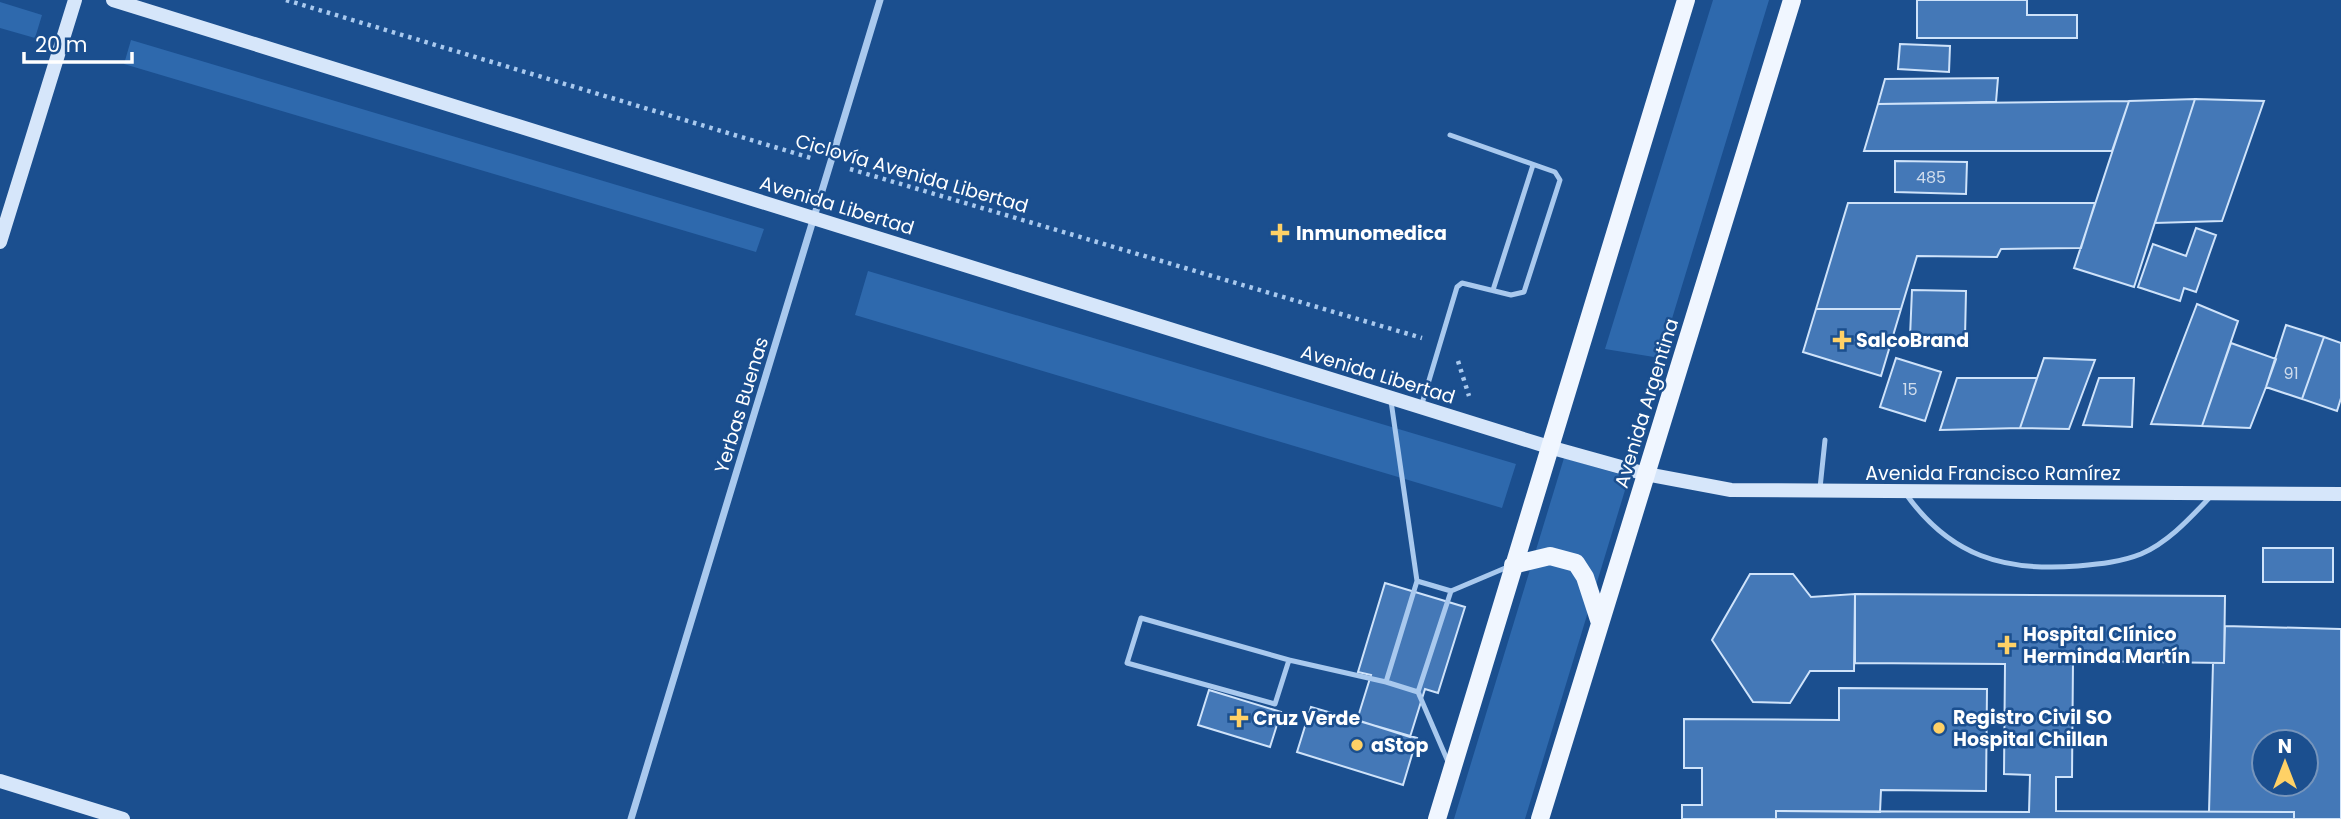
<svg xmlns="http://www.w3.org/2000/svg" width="2341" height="819" viewBox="0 0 2341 819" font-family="Poppins,sans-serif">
<rect width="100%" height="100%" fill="#1b4f8f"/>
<path fill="#2e69ad" d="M1713,0H1769L1660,358L1605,349Z
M0,2L42,15L35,38L0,28Z
M131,40L764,229L756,252L124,64Z
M868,271L1516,464L1502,508L855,315Z
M1564,458L1629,477L1525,819H1454Z"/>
<path fill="#4478b7" stroke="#cfe3fa" stroke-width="2" fill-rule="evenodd" d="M1917,0H2027V15H2077V38H1917Z
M1900,44L1950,46L1949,72L1898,69Z
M1998,78L1996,102L1878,104L1885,79Z
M2195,99L2264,101L2222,221L2155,223Z
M2195,99L2134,287L2074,268L2129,101Z
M2129,101L2112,151H1864L1878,104Z
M1895,161L1967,162L1966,194L1895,192Z
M1848,203H2095L2081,248L2001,249L1997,257L1917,256L1901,309H1816Z
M2196,228L2216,235L2196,292L2184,288L2180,301L2138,287L2153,244L2186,256Z
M1912,290L1966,291L1965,338L1910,337Z
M2197,304L2238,321L2202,426L2151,424Z
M1816,309H1901L1881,376L1803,352Z
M2286,325L2324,337L2302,399L2266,387Z
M2324,337L2341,343V398L2337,411L2302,399Z
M2231,343L2276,359L2266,387L2250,428L2202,426Z
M1896,358L1941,372L1925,421L1880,407Z
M2044,358L2095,360L2069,429L2020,428Z
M1957,378H2037L2020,428L1940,430Z
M2099,378H2134L2132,427L2083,425Z
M2263,548H2333V582H2263Z
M1750,574H1793L1811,597L1855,594L1854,671H1810L1790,703L1753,702L1712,640Z
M1385,583L1465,607L1438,693L1425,689L1410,737L1357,720L1371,675L1358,672Z
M1855,594L2225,596L2224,663L2073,661L2072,777H2056V811L2294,812V819H1776V811L2029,812L2030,775L2004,774L2005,664L1855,663Z
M2225,626L2341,629V819H2294V812H2209L2213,663H2224ZM2264,742H2306V784H2264Z
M1839,688L1987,689L1986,791L1881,790L1880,812L1776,811V819H1682V805H1702V768H1684V719L1839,720Z
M1209,690L1281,712L1270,747L1198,725Z
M1311,707L1417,738L1403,785L1297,752Z"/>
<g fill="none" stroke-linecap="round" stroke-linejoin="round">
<path stroke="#a9c9ee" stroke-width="4.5" stroke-dasharray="3.5 5" stroke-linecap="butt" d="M286,0L811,158
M850,169L1422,338
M1458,361L1469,396"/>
<path stroke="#a9c9ee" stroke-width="5" d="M1493,290L1533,165
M1391,401L1417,581L1386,682L1418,692
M1421,407L1457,287L1462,283L1511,295L1524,292L1560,180L1555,172L1450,135
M1820,488L1825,440
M1906,494C1950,556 2004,572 2078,566C2100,564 2121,562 2141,554C2169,542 2191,517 2211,496
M1417,581L1451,591
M1289,660L1275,704L1127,663L1141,618L1289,660L1386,682
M1449,764L1418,692L1451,591L1510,566"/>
<path stroke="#a9c9ee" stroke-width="7" d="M631,819L880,0"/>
<path stroke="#d6e6fa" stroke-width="14" d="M113,0L1549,447L1646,474L1731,490L2341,494
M0,242L75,0
M0,781L123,819"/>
<path stroke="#f0f6ff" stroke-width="18" d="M1513,565L1550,556L1576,563L1585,577L1600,623
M1437,819L1686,0
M1540,819L1792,0"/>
</g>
<g fill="#ffd166" stroke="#1b4f8f" stroke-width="2.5">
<path d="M1276.5 222.5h7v7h7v7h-7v7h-7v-7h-7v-7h7z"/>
<path d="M1838.5 329.5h7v7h7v7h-7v7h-7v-7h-7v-7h7z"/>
<path d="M2003.5 634.5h7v7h7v7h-7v7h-7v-7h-7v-7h7z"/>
<path d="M1235.5 707.5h7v7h7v7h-7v7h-7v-7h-7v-7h7z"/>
<circle cx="1939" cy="728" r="7"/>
<circle cx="1357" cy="745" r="7"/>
</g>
<g text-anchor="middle" stroke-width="5" stroke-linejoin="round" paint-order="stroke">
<g font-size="16" fill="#d0dded">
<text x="1931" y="183">485</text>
<text x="2291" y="379">91</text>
<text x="1910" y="395">15</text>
</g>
<g font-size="19" fill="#fff" stroke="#1b4f8f">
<text transform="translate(912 173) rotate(16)" y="7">Ciclovía Avenida Libertad</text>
<text transform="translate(837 205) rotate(17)" y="7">Avenida Libertad</text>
<text transform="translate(1378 374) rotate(17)" y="7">Avenida Libertad</text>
<text transform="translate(1646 403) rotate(-73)" y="7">Avenida Argentina</text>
<text transform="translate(741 405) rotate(-73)" y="7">Yerbas Buenas</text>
<text x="1993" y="480">Avenida Francisco Ramírez</text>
</g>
<g font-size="19" font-weight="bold" fill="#fff" stroke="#1b4f8f" text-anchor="start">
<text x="1296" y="240">Inmunomedica</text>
<text x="1856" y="347">SalcoBrand</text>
<text x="2023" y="641">Hospital Clínico<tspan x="2023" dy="22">Herminda Martín</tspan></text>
<text x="1953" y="724">Registro Civil SO<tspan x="1953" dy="22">Hospital Chillan</tspan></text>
<text x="1253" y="725">Cruz Verde</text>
<text x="1371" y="752">aStop</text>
</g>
</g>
<g transform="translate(2285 763)"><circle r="33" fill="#1b4f8f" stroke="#7695bc" stroke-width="2"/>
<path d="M0-5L12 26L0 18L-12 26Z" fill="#ffd166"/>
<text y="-10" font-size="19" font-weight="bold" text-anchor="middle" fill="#ffffff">N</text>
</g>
<path d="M24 52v10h108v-10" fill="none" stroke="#ffffff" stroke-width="3.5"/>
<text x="35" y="52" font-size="21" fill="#ffffff" stroke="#1b4f8f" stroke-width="5" paint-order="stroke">20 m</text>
</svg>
